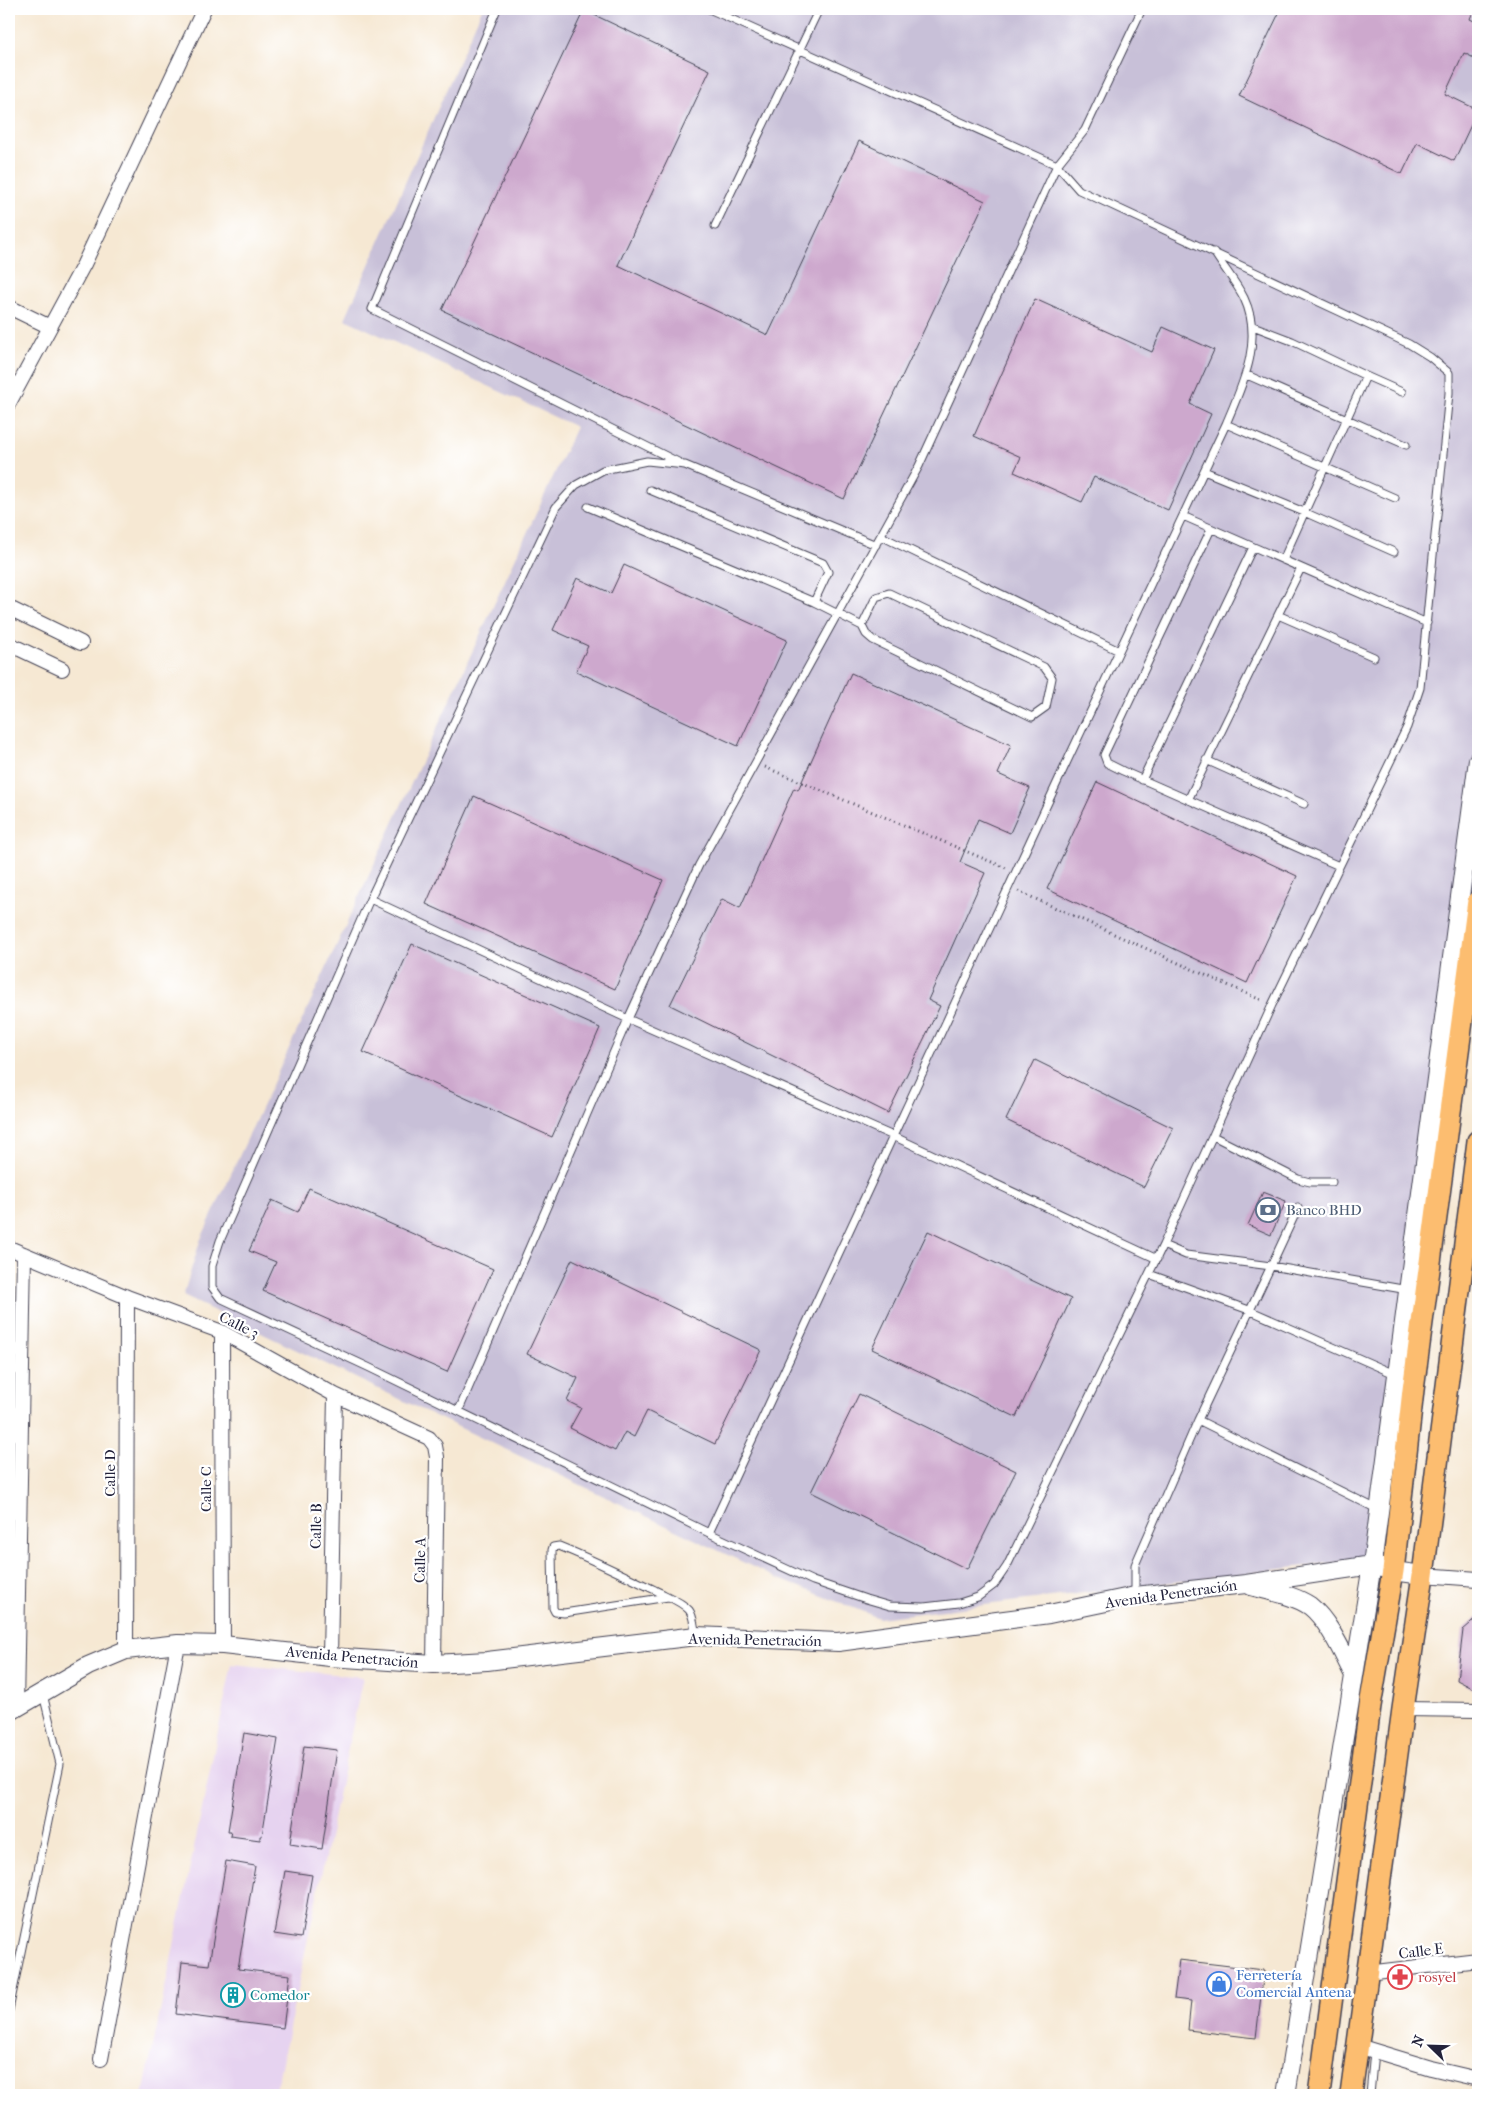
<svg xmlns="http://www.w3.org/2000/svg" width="1487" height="2104" viewBox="0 0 1487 2104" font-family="'IM FELL French Canon',serif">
<rect width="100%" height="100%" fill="#fff"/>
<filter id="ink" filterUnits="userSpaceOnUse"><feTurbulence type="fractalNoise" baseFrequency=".02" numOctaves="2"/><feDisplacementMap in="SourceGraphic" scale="10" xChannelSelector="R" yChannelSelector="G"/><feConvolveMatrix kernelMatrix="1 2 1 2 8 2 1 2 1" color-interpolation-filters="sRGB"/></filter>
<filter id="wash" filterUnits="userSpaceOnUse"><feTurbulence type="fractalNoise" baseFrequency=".0096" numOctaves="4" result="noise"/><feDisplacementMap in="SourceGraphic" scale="20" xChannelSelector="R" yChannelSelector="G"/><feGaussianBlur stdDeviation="1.12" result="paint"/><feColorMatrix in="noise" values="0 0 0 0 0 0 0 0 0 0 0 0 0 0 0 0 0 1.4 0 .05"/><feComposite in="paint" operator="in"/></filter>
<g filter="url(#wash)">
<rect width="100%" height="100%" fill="#f6e8d3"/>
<path fill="#e6d3f0" d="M232,1664L363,1677L275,2095H143Z"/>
<path fill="#c8c0d8" d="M482,9H1478V869L1387,1556L879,1618L774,1577L183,1296L200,1241L576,427L345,319Z"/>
<g id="blocks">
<path fill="#cda8cd" d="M1281,9H1474L1470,19L1478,23V60L1464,53L1445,94L1478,110L1454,161L1417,143L1402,174L1239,96Z
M584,10L710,70L618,265L768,335L859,141L985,201L844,499L442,310Z
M1035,299L1152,352L1163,327L1214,350L1190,404L1211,414L1168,510L1094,477L1082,502L1014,472L1021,457L974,436Z
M624,565L787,640L738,746L576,671L588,646L553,630L577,578L611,593Z
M851,673L1011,745L998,774L1030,788L1010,833L978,819L960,862L985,873L928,1000L940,1006L888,1113L670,1005L722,899L740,908L794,788L798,790Z
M1097,782L1297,876L1247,983L1047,889Z
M474,796L663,880L615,989L426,904Z
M412,944L600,1028L552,1137L363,1052Z
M1035,1060L1173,1128L1144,1187L1006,1120Z
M309,1188L493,1269L447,1372L263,1291L276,1262L249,1251L272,1200L298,1212Z
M1263,1192L1286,1201L1271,1235L1248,1225Z
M928,1231L1071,1299L1016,1417L872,1349Z
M572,1259L761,1350L715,1444L647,1411L634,1437L625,1432L615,1451L570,1428L581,1408L567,1401L578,1378L527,1354Z
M859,1394L1016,1471L967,1569L811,1492Z
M1478,1617V1691L1457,1680L1463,1630Z
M244,1733L278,1739L262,1836H260V1840L230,1836L231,1831H228Z
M304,1746L337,1750L322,1849L290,1844Z
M226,1861L255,1866L238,1969L290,1975L283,2028L176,2014L182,1962L209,1965Z
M285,1871L312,1875L301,1938L274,1934Z
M1179,1960L1264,1970L1256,2038L1188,2030L1191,2001L1174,1999Z"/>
</g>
</g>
<g filter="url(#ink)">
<use href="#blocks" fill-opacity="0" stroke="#424052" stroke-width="1"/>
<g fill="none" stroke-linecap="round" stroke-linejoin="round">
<defs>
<path id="service" d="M497,9L372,309L680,463
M709,9L1057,165L1079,190L1409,344L1430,357L1449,373V393L1420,688L1407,727L1272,1005L1163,1245L1007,1566L994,1585L978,1597L959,1603L924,1607L890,1606L866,1599L813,1581L709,1533L368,1367L220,1298L212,1287V1266L220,1241L370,899L556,507L576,485L603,470L647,461L685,465L876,545
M715,226L819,9
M1253,326L1292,341L1366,376L1283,560
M1247,375L1406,445
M1366,376L1402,392
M1226,424L1395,498
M1204,471L1304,512L1394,552
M650,490L823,563L828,572L814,602L862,626L866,634L873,640L1032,717L1046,707L1052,678L1044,667L889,593L876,597L862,626
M588,507L814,602
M1183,516L1427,623
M1211,529L1104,755L1107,763L1123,771L1339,866
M881,536L1119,651
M1278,615L1301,568
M1206,760L1304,804
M1142,780L1253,547
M1188,800L1278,615L1374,657
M370,899L628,1019L893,1136L1157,1259
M1213,1136L1298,1179L1310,1182H1332
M1163,1245L1186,1255L1271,1266L1298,1208
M1149,1274L1249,1310L1397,1375
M459,1410L628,1019L699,865L919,466L1057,165L1085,130L1142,9
M1198,1420L1379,1510
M709,1533L1063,770L1226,424C1243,384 1264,340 1244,298C1236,282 1223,267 1214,252
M1135,1596V1565L1198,1420L1271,1266L1408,1290
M668,1597L564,1613L555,1612L553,1608L552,1550L553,1547L559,1546C592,1559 623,1575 655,1590C666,1596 681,1601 689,1610C694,1616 694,1628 696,1636
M9,2010L60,1764L43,1694
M1370,2095L1374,2051"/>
<path id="minor" d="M9,307L50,327
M9,403L84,264L204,9
M9,608L81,643
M9,644L62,669
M9,1248L127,1297L222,1332L335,1395L429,1438L435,1446L437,1457L434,1664
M222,1332L223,1645
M1423,1575L1478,1579
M126,1650L127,1297
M330,1657L335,1395
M16,1707L24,1254
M1403,1709L1478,1710
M1367,1973L1478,1960
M1358,2046L1431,2068L1478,2079
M101,2059L178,1644"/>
<path id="tertiary" d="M1251,1586C1270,1591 1294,1595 1310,1606C1329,1621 1343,1654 1354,1675
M9,1712L88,1666L126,1650L178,1644L223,1645L330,1657L434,1664L487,1661L696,1636L838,1642L1049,1614L1135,1596L1246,1584L1372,1565L1393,1571L1423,1575
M1286,2095L1372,1565L1478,760"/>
<path id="primary" d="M1319,2095L1370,1706L1393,1571L1413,1390L1478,901
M1351,2095L1403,1709L1423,1575L1478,1141"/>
</defs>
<use href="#service" stroke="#424052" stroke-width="9"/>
<use href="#minor" stroke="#424052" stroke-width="16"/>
<use href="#tertiary" stroke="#424052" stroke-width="20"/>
<use href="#primary" stroke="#424052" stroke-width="24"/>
<path stroke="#424052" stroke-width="3" stroke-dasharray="1 4" stroke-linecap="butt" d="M765,767L1006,868
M1018,891L1261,1000"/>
<use href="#service" stroke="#fff" stroke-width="7"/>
<use href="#minor" stroke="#fff" stroke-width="14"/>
<use href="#tertiary" stroke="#fff" stroke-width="18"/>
<use href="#primary" stroke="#fcbd6f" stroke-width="21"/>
</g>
</g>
<defs>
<symbol id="bank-ring" viewBox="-11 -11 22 22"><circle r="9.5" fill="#fff" stroke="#5c6f8a" stroke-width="1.5"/><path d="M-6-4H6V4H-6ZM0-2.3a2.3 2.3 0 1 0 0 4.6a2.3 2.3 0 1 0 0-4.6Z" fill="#5c6f8a"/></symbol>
<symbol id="pharmacy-ring" viewBox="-11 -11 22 22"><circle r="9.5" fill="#fff" stroke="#e0444e" stroke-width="1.5"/><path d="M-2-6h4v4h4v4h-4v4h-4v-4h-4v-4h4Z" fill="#e0444e"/></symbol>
<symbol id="shop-ring" viewBox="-11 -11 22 22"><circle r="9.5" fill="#fff" stroke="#3f7fe0" stroke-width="1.5"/><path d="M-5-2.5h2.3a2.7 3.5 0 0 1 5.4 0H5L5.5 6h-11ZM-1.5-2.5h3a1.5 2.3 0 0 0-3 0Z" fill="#3f7fe0"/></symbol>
<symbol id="building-ring" viewBox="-11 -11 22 22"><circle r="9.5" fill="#fff" stroke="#0f9aa8" stroke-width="1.5"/><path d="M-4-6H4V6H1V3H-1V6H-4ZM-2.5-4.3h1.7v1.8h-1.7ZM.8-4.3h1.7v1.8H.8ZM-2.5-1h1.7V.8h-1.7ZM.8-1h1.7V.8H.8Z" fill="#0f9aa8"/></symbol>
</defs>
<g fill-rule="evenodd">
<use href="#bank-ring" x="1254" y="1196" width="28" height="28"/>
<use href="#pharmacy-ring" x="1386" y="1963" width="28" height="28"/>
<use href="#shop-ring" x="1205" y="1970" width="28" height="28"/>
<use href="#building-ring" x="219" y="1981" width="28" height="28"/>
</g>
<g text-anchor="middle" stroke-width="4.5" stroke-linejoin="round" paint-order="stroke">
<g font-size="15" fill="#4e5e75" stroke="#fff" text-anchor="start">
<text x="1286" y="1215">Banco BHD</text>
</g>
<g font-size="15" fill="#22223b" stroke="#fff">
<text transform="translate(239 1325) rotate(27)" y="5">Calle 3</text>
<text transform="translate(110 1473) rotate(-90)" y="5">Calle D</text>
<text transform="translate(206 1489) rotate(-90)" y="5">Calle C</text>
<text transform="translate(316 1526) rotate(-89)" y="5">Calle B</text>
<text transform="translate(420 1560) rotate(-89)" y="5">Calle A</text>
<text transform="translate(1171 1594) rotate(-8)" y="5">Avenida Penetración</text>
<text transform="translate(755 1640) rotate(1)" y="5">Avenida Penetración</text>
<text transform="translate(352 1657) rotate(5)" y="5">Avenida Penetración</text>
<text transform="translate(1421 1951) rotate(-7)" y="5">Calle E</text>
</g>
<g font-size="15" fill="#366cbe" stroke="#fff" text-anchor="start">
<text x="1236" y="1980">Ferretería<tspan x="1236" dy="17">Comercial Antena</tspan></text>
</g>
<g font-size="15" fill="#be3a42" stroke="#fff" text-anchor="start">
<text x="1418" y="1982">rosyel</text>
</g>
<g font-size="15" fill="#0d838f" stroke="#fff" text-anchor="start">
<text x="250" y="2000">Comedor</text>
</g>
</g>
<rect width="1487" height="2104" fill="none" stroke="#fff" stroke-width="30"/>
<g transform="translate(1430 2046) rotate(293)" stroke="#ffffff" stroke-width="4" paint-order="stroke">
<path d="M0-4L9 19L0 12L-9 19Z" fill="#22223b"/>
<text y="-8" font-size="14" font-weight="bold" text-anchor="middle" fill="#22223b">N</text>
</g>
</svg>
